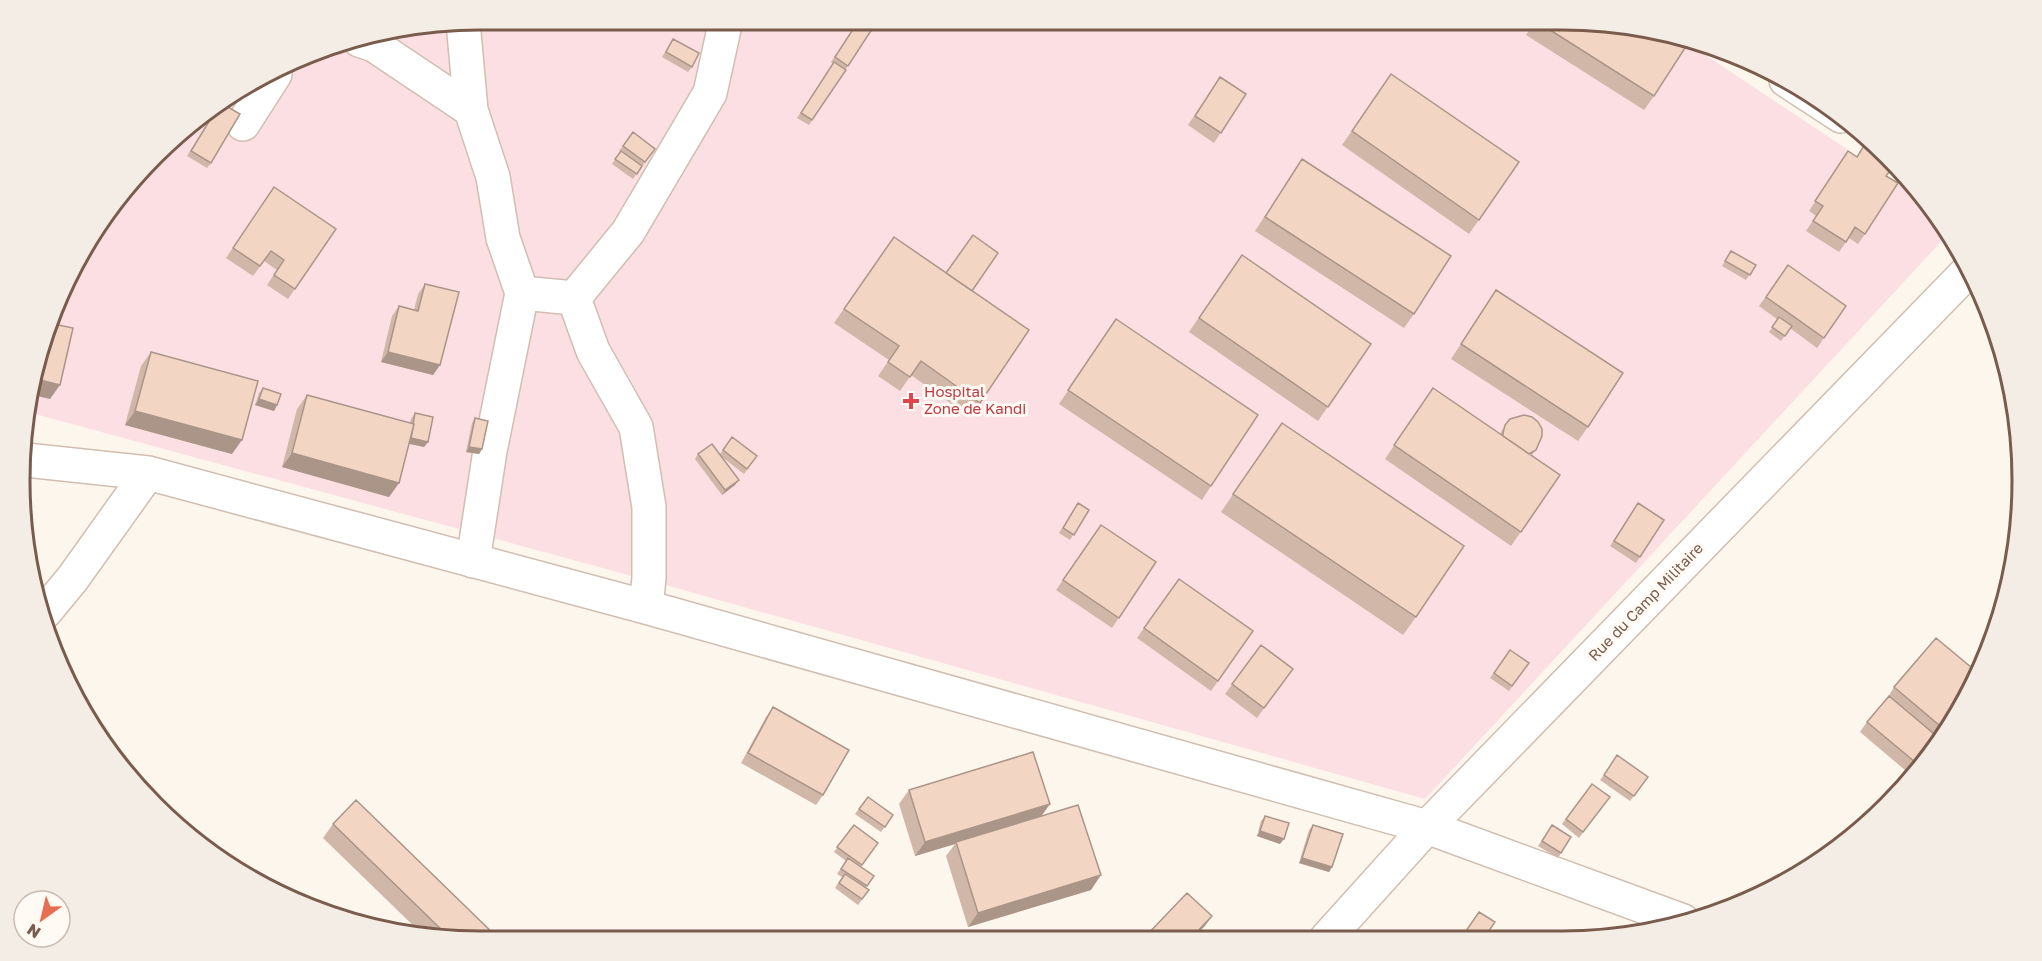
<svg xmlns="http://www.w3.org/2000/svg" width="2042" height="961" viewBox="0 0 2042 961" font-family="'Golos Text',sans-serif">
<rect width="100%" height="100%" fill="#fdf6ec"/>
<path fill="#fbdfe3" d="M481,20H1562L1652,28L1677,36L1926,202L1949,233L1425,799L680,589L28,412V390L54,304L97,225L200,115L332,44Z"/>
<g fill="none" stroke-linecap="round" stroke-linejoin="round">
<defs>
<path id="minor" d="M463,22L471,110L493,177L503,238L522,293
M359,40L374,45L471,110
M1786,80L1841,116
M243,124L275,74
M574,298L593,351L636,427L649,507V578L646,607
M574,298L628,232L710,93L726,20
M26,460L148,473L646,607L1427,827L1683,921
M473,561L490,451L522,293L574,298
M45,612L73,578L148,473
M1326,939L1427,827L1969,270"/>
</defs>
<use href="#minor" stroke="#d1beb0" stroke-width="36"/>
<use href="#minor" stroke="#fff" stroke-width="33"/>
</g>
<path fill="#d1b7a8" d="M649,20H675L667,31L648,21Z
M859,20H878L809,125L797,118L833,64L831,62Z
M1487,20H1513L1506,31Z
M1536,20H1562L1654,96L1644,110L1526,35Z
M673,39L692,67L688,72L662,57Z
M1391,74L1519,162L1469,234L1342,145Z
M1220,77L1246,94L1214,143L1188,125Z
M217,108L211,163L207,168L187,156Z
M200,115L193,128L186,138L181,135Z
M633,132L655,149L633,179L612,164L620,152L619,151Z
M1302,159L1414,314L1404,328L1255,231Z
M1841,161L1886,176L1865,234L1858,244L1849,238L1839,252L1806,231L1816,216L1809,211Z
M274,187L336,229L288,299L267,285L277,270L264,261L253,276L226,258Z
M117,204L105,221L102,219Z
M894,237L1029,330L970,417L911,375L900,391L878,376L889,360L834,323Z
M1731,251L1756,265L1746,280L1722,266Z
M1242,255L1371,344L1318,421L1189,332Z
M1788,265L1846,306L1817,348L1790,328L1781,341L1769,332L1778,320L1759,306Z
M425,284L440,365L433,375L381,362L392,316L399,306L414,310L418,294Z
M1496,290L1588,427L1578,441L1451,359Z
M1106,334L1211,486L1202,500L1059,404Z
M151,352L232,454L125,425L141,366Z
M263,388L277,405L274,411L255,405L259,393Z
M1433,388L1500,435L1502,430L1510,419L1536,450L1531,456L1560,475L1511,546L1385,459Z
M307,395L410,423L411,419L415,413L428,442L424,447L409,444L399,483L389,497L282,467L297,409Z
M475,418L482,449L479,454L466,452L472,423Z
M1282,423L1416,617L1403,635L1221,512Z
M732,437L757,456L744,474L722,457L735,485L722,495L695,459L698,454H720Z
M1078,503L1089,510L1070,540L1059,533Z
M1638,503L1664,520L1636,563L1610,546Z
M1101,525L1156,562L1112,628L1056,590Z
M1179,579L1253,631L1211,691L1137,638Z
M1261,645L1293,669L1257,718L1225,694Z
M1510,650L1529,663L1509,691L1490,678Z
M1978,673L1927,761L1912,776L1860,732L1867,722L1888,697L1894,687Z
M773,707L823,795L816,805L741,763L766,717Z
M1604,775L1648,777L1630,801L1600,780Z
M1592,784L1610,797L1579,838L1562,824Z
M909,790L1041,816L1091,890L968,927L946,856L955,844L915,856L899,804Z
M868,797L893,815L881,832L855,814Z
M1265,816L1280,844L1257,836L1261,821Z
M333,824L480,941L424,936L323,838Z
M854,825L878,843L861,867L874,876L865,888L869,890L858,905L835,888L842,877L837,874L846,861L834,852Z
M1313,825L1332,867L1329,872L1299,863L1309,830Z
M1552,825L1571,837L1558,858L1538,846Z
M1479,912L1484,938H1465L1463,936Z"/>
<path fill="#aa9588" d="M388,352L440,365L433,375L381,362Z
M32,378L60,385L50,399L28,394Z
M259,399L277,405L274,411L255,405Z
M135,411L242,440L232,454L125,425Z
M410,438L428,442L424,447L406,443Z
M469,447L482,449L479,454L466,452Z
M292,453L399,483L389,497L282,467Z
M739,480L735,485L722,495L725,490Z
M1050,804L1040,818L956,842L955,844L915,856L925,842Z
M1260,831L1284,839L1280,844L1257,836Z
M1302,858L1332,867L1329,872L1299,863Z
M1101,875L1091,890L968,927L978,913Z
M1212,916L1205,926L1192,939H1190Z"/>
<path fill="#f3d5c3" stroke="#aa9588" stroke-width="1.5" d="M859,20H878L848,66L835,57Z
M1499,20H1513L1510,25Z
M1537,20H1562L1652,28L1658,30L1685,48L1654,96L1536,21Z
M673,39L699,53L692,67L666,52Z
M834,62L846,70L812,120L801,113Z
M1391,74L1519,162L1479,220L1352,131Z
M1220,77L1246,94L1221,133L1195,116Z
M221,103L240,114L211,163L191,151L219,105Z
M201,114L193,128L190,126L200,115Z
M633,132L655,149L645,162L623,146Z
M1867,141L1887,154L1895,164L1886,176L1898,183L1865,234L1855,227L1846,242L1813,221L1823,206L1815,201L1848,151L1857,157Z
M621,151L642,166L637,174L615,159Z
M1302,159L1451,256L1414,314L1265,217Z
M274,187L336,229L295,289L274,275L284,260L271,251L260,266L233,248Z
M973,235L998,253L972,291L946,273Z
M894,237L1029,330L980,403L921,361L910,377L888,362L899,346L844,309Z
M1731,251L1756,265L1750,275L1725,261Z
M1242,255L1371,344L1328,407L1199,318Z
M1788,265L1846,306L1824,338L1766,297Z
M425,284L459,292L440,365L388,352L399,306L418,311Z
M1496,290L1623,373L1588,427L1461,344Z
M1779,317L1792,326L1785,336L1772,327Z
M1116,319L1258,415L1211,486L1068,390Z
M49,323L73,328L60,385L32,378Z
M151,352L258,381L242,440L135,411Z
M263,388L281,394L277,405L259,399Z
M1433,388L1560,475L1521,532L1394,445Z
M307,395L414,424L399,483L292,453Z
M415,413L433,417L428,442L411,438L414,424H413Z
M1524,415L1532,417L1538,422L1542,429V436L1536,450L1529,454L1503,436V433L1505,425L1510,419Z
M475,418L488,421L482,449L469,447Z
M1282,423L1464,546L1416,617L1233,494Z
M732,437L757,456L747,469L723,450Z
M712,444L739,480L725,490L698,454Z
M1078,503L1089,510L1074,535L1063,528Z
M1638,503L1664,520L1640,557L1614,541Z
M1101,525L1156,562L1119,618L1063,580Z
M1179,579L1253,631L1218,681L1144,628Z
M1936,638L1978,673L1945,730L1894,687Z
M1261,645L1293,669L1264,708L1232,684Z
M1510,650L1529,663L1512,686L1494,673Z
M1889,696L1940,739L1927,761L1921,767L1867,722Z
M773,707L849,750L823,795L748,753Z
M1033,752L1050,804L925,842L909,790Z
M1617,755L1648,777L1634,796L1604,775Z
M1592,784L1610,797L1583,832L1566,819Z
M868,797L893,815L885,827L859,809Z
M356,800L501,941H480L451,939L333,824Z
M1078,805L1101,875L978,913L956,842Z
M1265,816L1289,823L1284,839L1260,831Z
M854,825L878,843L862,865L837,847Z
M1313,825L1343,834L1332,867L1302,858Z
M1552,825L1571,837L1561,853L1542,841Z
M848,858L874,876L867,886L841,869Z
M845,874L869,890L862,899L839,883Z
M1187,893L1212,916L1190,939H1143Z
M1479,912L1495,922L1484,938H1477L1466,931Z"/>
<path fill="#e0444e" stroke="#fffaf3" stroke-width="2" d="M908 392h6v6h6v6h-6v6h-6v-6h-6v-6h6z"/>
<g text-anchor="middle" stroke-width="6" stroke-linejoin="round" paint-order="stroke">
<g font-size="15" fill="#be3a42" stroke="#fffaf3" text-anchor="start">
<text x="924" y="397">Hospital<tspan x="924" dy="17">Zone de Kandi</tspan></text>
</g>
<g font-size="15" fill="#7a5c4d" stroke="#fffaf3">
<text transform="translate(1646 602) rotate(-46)" y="5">Rue du Camp Militaire</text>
</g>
</g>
<path d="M0 0H2042V961H0ZM480 30H1562A450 450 0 0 1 2012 480V481A450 450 0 0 1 1562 931H480A450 450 0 0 1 30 481V480A450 450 0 0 1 480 30Z" fill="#f4ede6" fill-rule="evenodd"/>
<path fill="none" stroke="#7a5c4d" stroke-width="3" d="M480 30H1562A450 450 0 0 1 2012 480V481A450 450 0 0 1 1562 931H480A450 450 0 0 1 30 481V480A450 450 0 0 1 480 30Z"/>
<g transform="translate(42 919) rotate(214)"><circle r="28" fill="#fffaf3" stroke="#cabbb1" stroke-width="1.5"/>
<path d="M0-4.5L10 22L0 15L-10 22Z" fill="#e76f51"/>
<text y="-9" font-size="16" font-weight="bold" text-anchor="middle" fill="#7a5c4d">N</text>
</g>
</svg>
